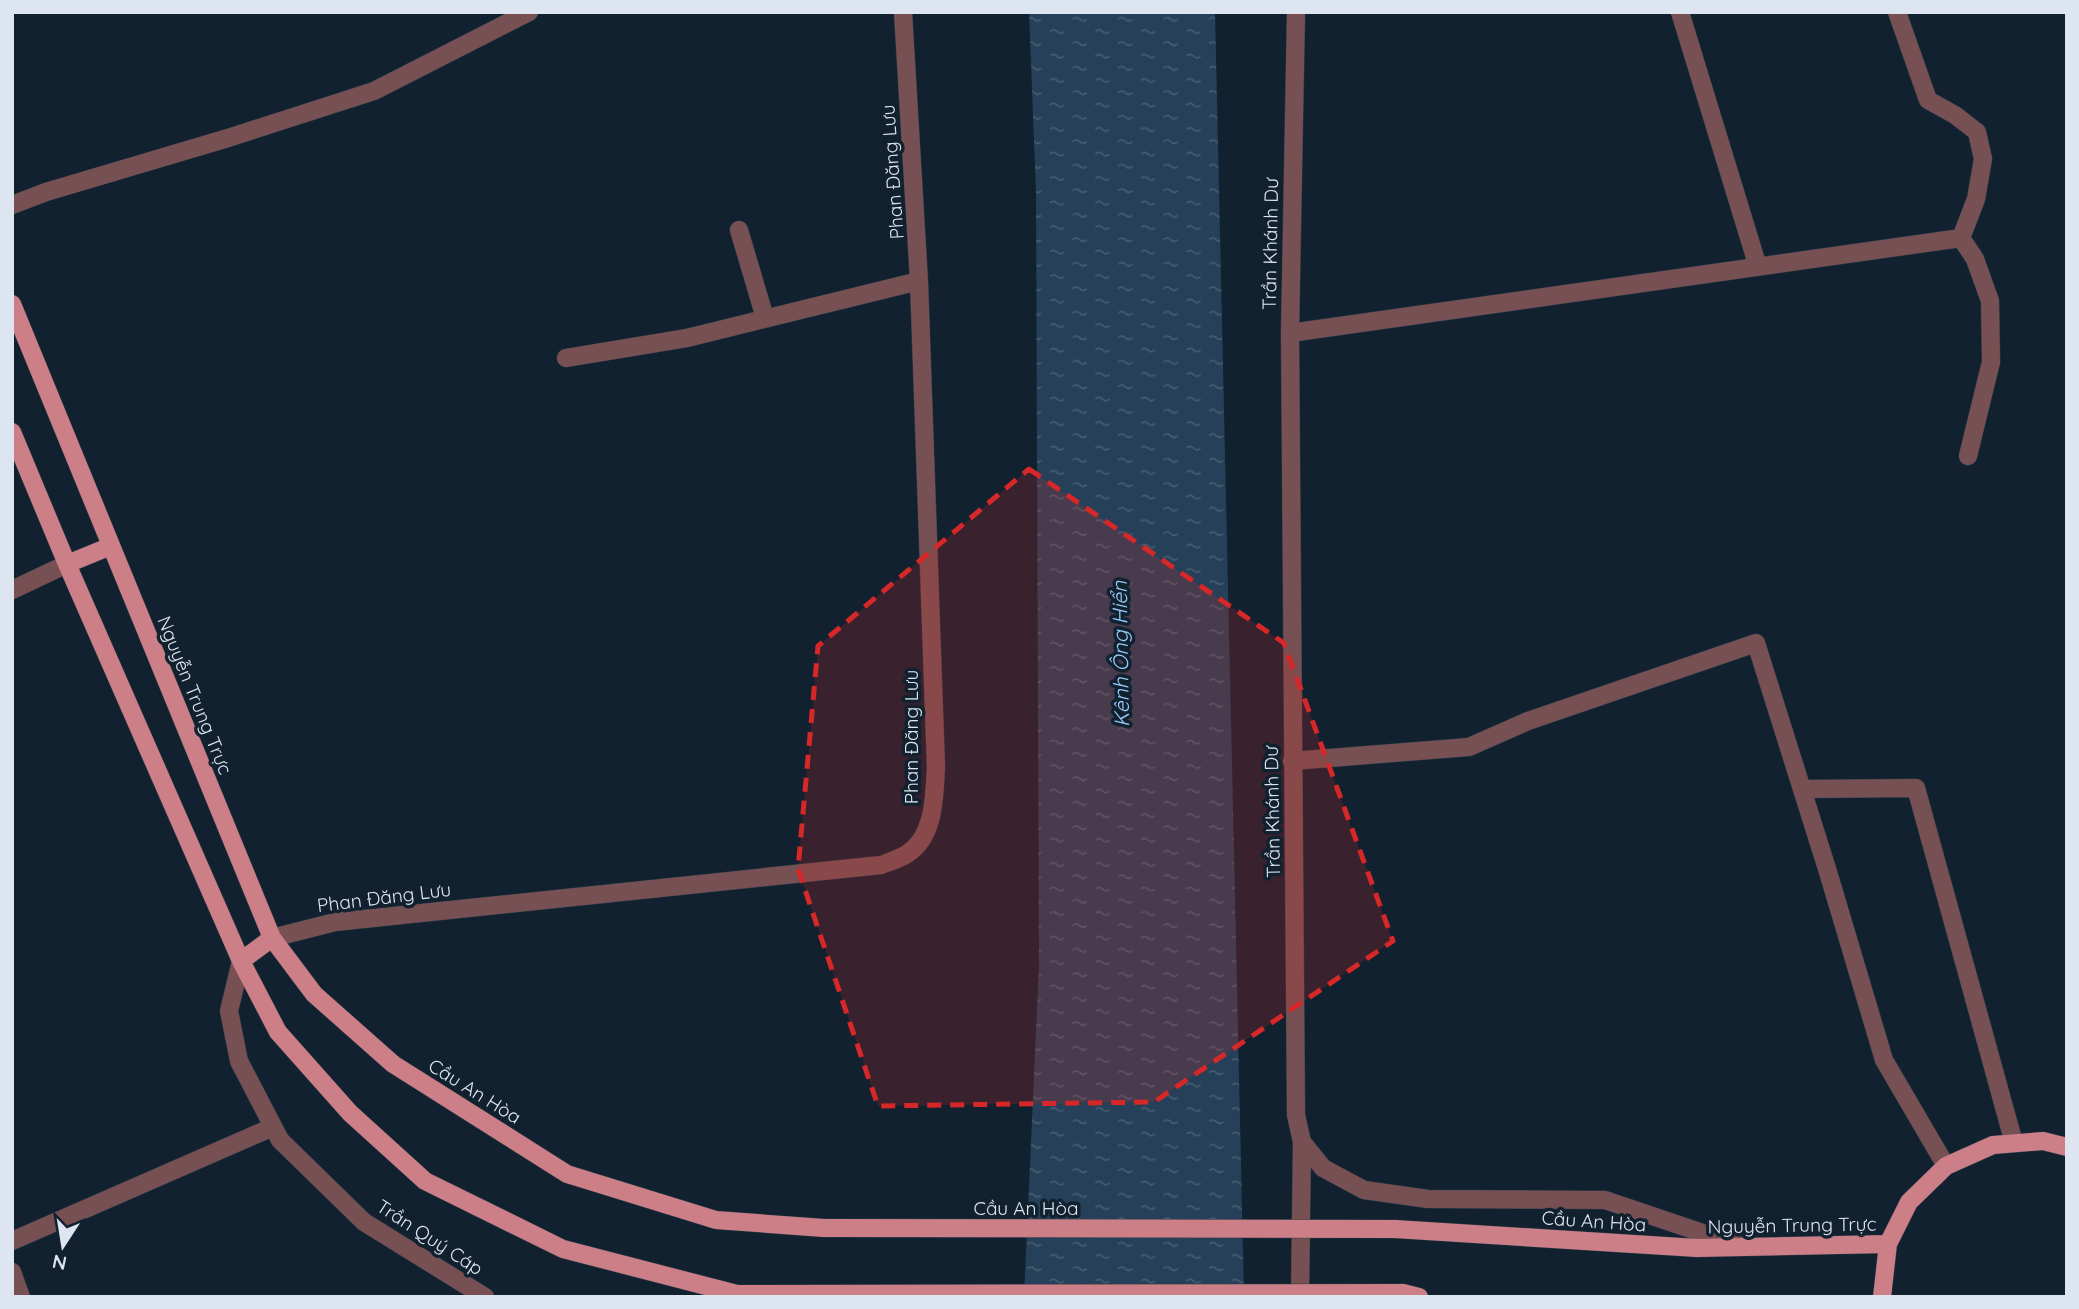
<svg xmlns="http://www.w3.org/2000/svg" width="2079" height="1309" viewBox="0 0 2079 1309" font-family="Quicksand,sans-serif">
<defs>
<pattern id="water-ripples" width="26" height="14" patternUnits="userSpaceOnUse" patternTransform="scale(1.75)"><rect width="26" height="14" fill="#254058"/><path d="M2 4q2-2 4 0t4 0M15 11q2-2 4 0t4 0" fill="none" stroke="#445c70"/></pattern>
</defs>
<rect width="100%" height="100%" fill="#12212f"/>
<path fill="url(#water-ripples)" d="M1029,12H1215L1244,1297H1024L1039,965L1036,192Z"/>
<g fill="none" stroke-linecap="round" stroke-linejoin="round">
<defs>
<path id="minor" d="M1296,12L1290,333L1296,1115L1302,1142L1323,1168L1364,1190L1428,1199L1605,1200L1741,1246
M1680,12L1758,267
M1897,12L1928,100L1955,115L1977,132L1983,159L1976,199L1961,238
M12,205L46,192L228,138L374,91L529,12
M739,230L765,318
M1290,333L1961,238L1975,259L1990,301L1991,362L1968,456
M566,358L687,338L919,281
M12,590L67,564
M1292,761L1469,747L1528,721L1756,643L1828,872L1884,1060L1946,1166
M1802,789L1916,788L2014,1143
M272,938L335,922L881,865C889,862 899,859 907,854C935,836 934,797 936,768L919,281L903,12
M241,961L229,1011L239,1061L280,1140L364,1222L485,1297
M12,1241L273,1127
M12,1272L21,1297
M1300,1297L1302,1142"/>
<path id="major" d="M12,304L272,938L314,994L393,1064L567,1174L716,1220L824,1228
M12,432L67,564L241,961L278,1032L350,1113L425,1181L563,1249L737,1294
M67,564L111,546
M241,961L272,938
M1395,1229L1697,1248L1888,1244
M1403,1293L1419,1297
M1882,1297L1888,1244L1909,1202L1946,1166L1993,1145L2043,1141L2067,1147"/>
</defs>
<use href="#minor" stroke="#2e3d4a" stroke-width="19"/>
<use href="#major" stroke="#2e3d4a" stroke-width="19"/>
<use href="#minor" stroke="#765053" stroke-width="18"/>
<use href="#major" stroke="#cc7f87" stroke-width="18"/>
<defs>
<path id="major-bridge" d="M824,1228L1395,1229
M737,1294L1403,1293"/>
</defs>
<use href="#major-bridge" stroke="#2e3d4a" stroke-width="19" stroke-linecap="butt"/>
<use href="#major-bridge" stroke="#cc7f87" stroke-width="18"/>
</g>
<path fill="#d62828" fill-opacity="0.2" stroke="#d62828" stroke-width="5" stroke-dasharray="14 9" stroke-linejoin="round" d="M1029,469L1284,643L1393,941L1154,1102L878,1106L798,869L818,646Z"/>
<g text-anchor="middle" stroke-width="7" stroke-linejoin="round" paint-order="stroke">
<g font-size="19" fill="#dde6f0" stroke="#12212f">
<text transform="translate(892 172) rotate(-94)" y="7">Phan Đăng Lưu</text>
<text transform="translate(1270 244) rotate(-89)" y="7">Trần Khánh Dư</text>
<text transform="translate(195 695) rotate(68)" y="7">Nguyễn Trung Trực</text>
<text transform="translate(911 737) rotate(-90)" y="7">Phan Đăng Lưu</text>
<text transform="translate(1272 812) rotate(-91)" y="7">Trần Khánh Dư</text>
<text transform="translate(384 897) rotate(-7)" y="7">Phan Đăng Lưu</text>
<text transform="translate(475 1091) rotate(32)" y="7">Cầu An Hòa</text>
<text x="1026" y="1215">Cầu An Hòa</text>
<text transform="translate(1594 1221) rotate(4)" y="7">Cầu An Hòa</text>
<text transform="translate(1792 1225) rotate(-1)" y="7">Nguyễn Trung Trực</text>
<text transform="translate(430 1237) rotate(33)" y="7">Trần Quý Cáp</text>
</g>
<g font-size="21" font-style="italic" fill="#9accfa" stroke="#12212f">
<text transform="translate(1121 654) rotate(-91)" y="7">Kênh Ông Hiển</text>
</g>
</g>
<rect width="2079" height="1309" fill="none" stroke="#dde6f0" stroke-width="28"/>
<g transform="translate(63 1246) rotate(192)" stroke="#12212f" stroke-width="5" paint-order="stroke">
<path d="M0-5L12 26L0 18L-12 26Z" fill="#dde6f0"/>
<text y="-10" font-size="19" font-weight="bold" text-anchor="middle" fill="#dde6f0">N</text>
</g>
</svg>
